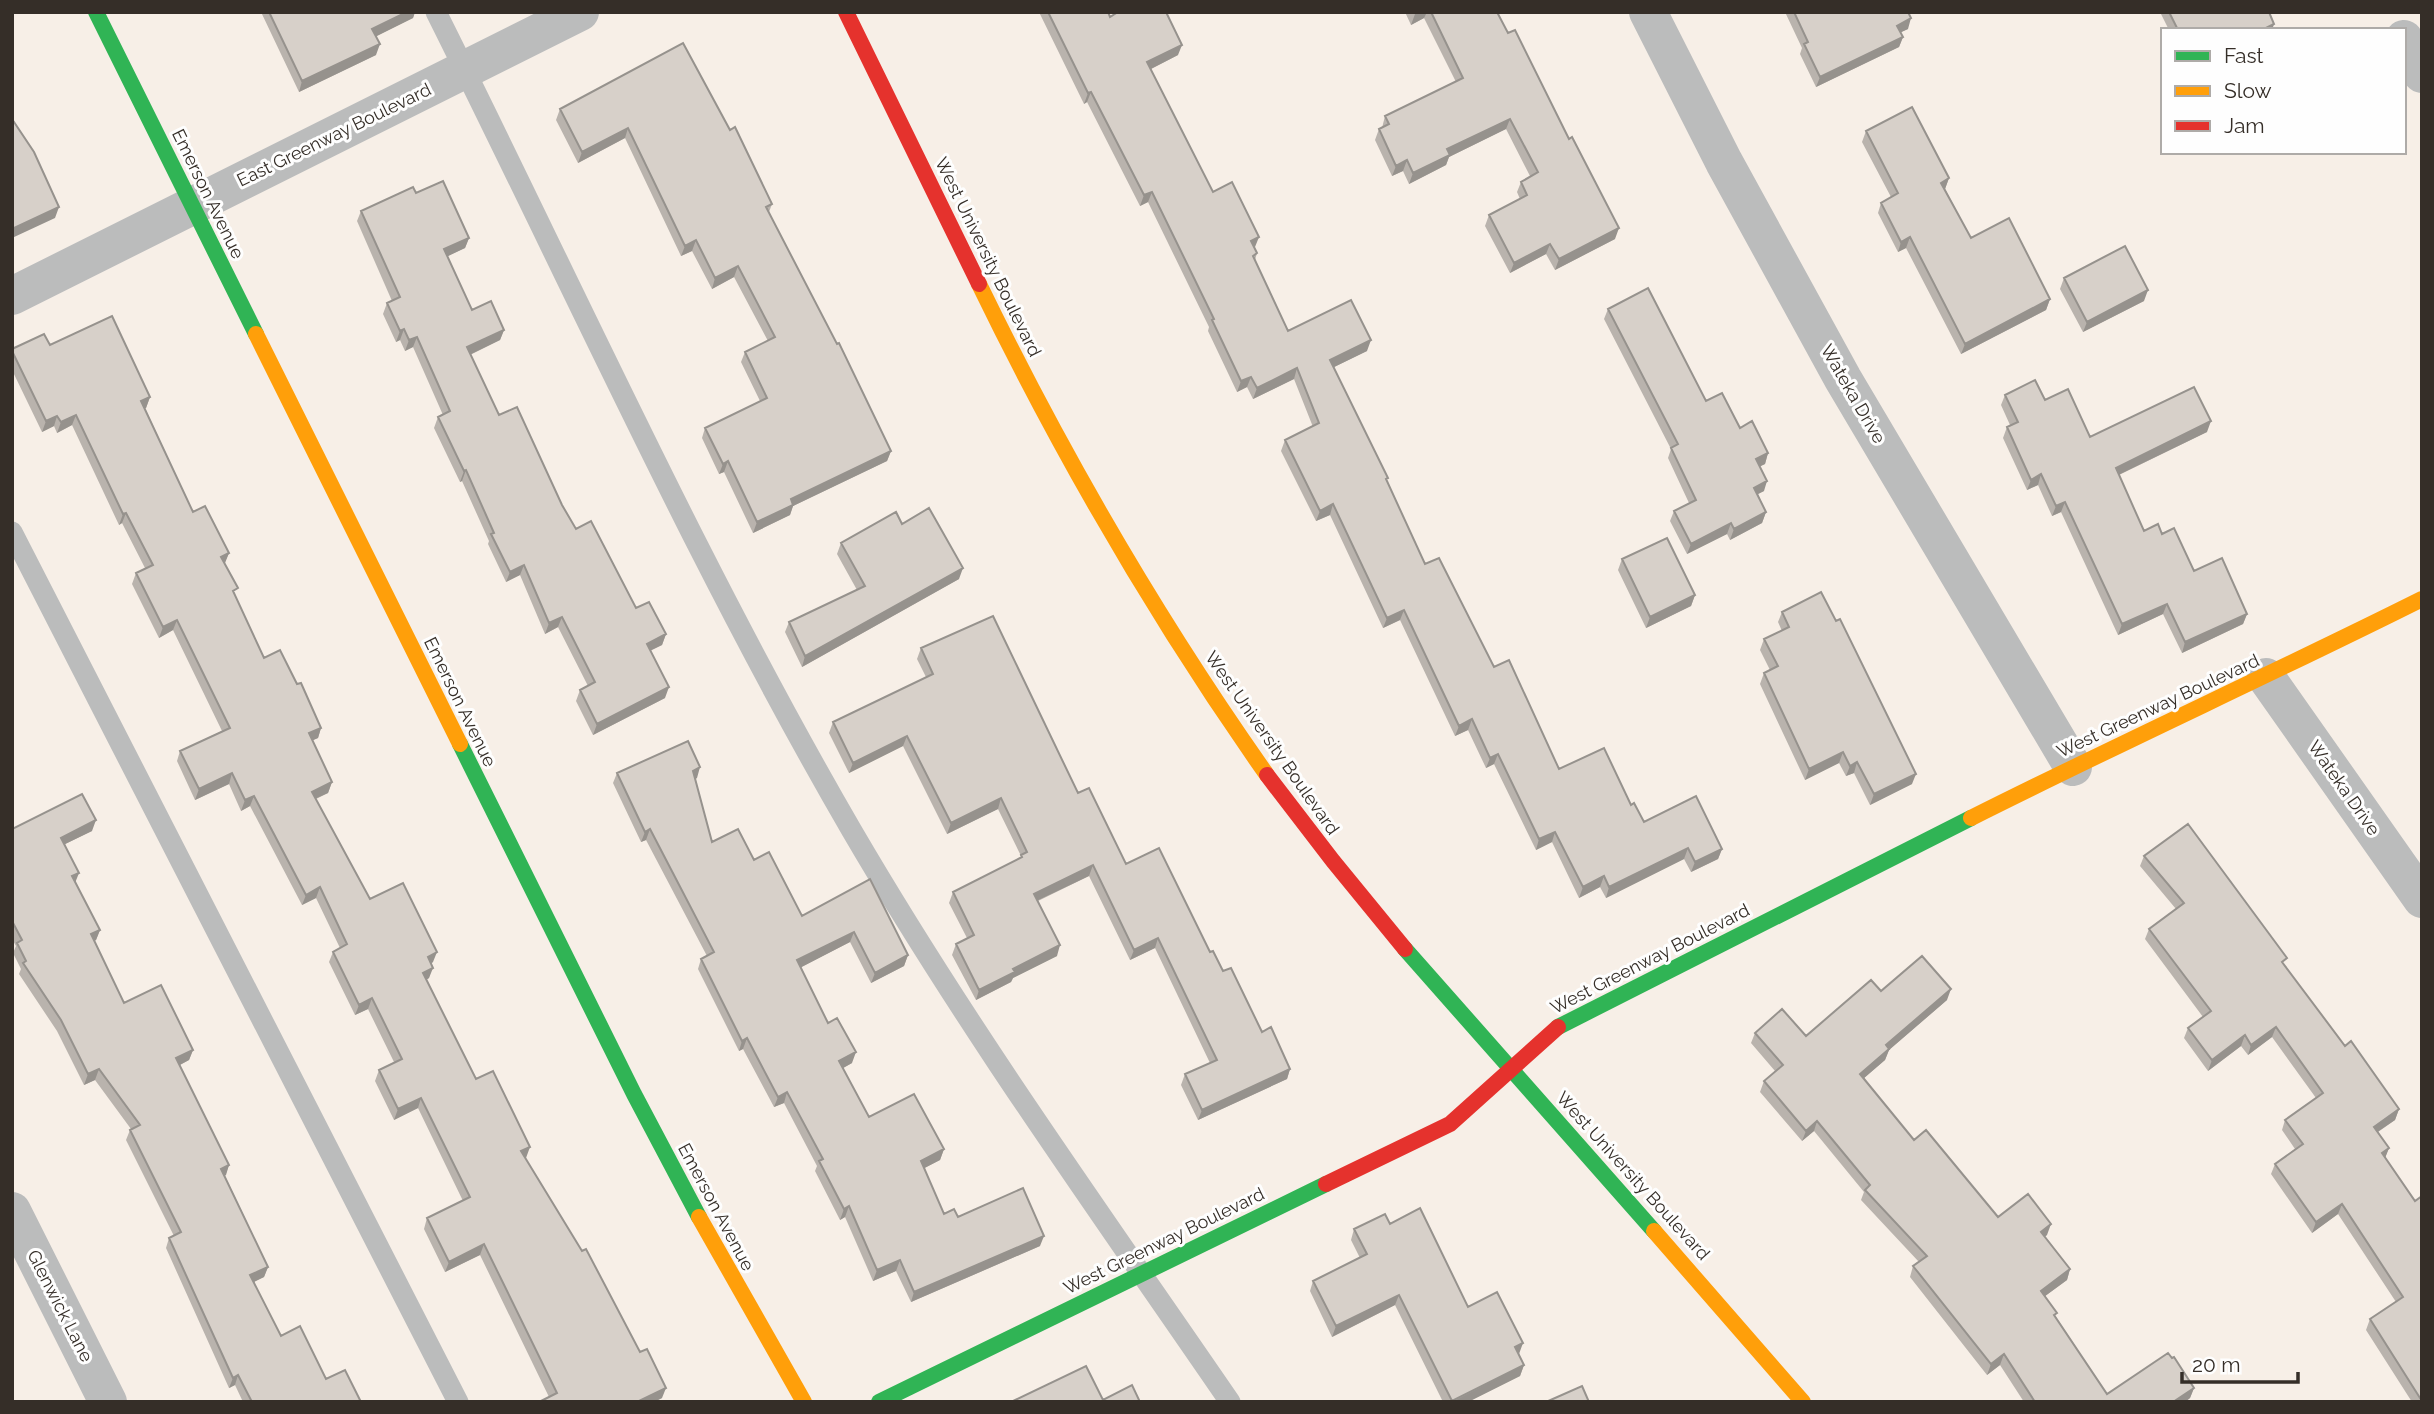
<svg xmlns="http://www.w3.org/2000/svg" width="2434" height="1414" viewBox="0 0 2434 1414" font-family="Raleway,sans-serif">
<rect width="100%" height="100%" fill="#f7efe7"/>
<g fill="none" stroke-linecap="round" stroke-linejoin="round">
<path stroke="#bbbcbc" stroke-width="21" d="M436,12C573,286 698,566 852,831C967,1028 1101,1214 1230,1402
M12,532L458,1402"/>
<path stroke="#bbbcbc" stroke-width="38" d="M1648,12L1724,162L1843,379L2073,767
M2404,39L2422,74
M12,296L580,12
M2266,677L2422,899
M12,1211L108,1402"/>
<path stroke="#30b455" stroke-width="16" d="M96,12L256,334
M460,744L634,1094L699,1217
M1405,949L1654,1231
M1558,1027L1971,818
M879,1402L1326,1184"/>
<path stroke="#ff9f0a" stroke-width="16" d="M979,284C1062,455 1157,619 1267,775
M256,334L460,744
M1971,818C2120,743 2272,674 2422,599
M699,1217L804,1402
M1654,1231L1803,1402"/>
<path stroke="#e5322d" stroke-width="16" d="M846,12L979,284
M1267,775L1333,861L1405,949
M1326,1184L1450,1124L1558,1027"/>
</g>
<path fill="#b9b3ad" d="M261,12H415L413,18L376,36V55L299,92Z
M1039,12H1108L1110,17L1178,55L1151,69L1213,192L1255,247L1254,248L1257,253L1255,260L1288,331L1367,351L1334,367L1425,564L1559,769L1631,805L1644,822L1722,849L1718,859L1691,872L1684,859L1606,898L1600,887L1579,898L1552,842L1536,850L1494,764L1486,768L1468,730L1455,736L1400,620L1383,628L1330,515L1316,521L1281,451L1285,440L1313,427L1294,379L1253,399L1247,387L1237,392L1208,331L1209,327L1148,202L1140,206L1087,102L1084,104Z
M1405,12H1497L1615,239L1555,270L1546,254L1510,273L1485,226L1489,215L1520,199L1517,192L1521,182L1530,176L1506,129L1449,157L1446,165L1409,184L1403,171L1392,176L1375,140L1379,129L1382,128L1385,116L1456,82L1424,18L1411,25Z
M1785,12H1908V29L1901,32L1903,37L1899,47L1816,87L1800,54L1802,48Z
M2160,12H2269L2272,30H2169Z
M560,109L730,130L772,204L769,212L891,451L887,461L793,506L790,515L753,533L724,472L719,474L702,438L705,428L760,401L741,362L745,352L768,341L734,277L712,289L692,251L681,256L625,138L578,163L556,120Z
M1866,131L1949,178L1945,189L1971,238L2050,299L2046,310L1961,354L1906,248L1898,252L1878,213L1881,203L1891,197L1862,142Z
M361,211L469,238L465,248L447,256L472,310L504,330L500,340L470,355L499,415L562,505L576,529L636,608L666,634L662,645L650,651L665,698L593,735L576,701L580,690L588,686L558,627L545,634L520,575L506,582L488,544L489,541L462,481L460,482L434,428L438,417L443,415L413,347L405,351L400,340L396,342L383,314L387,303L392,301L357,221Z
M2064,278L2144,301L2083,332L2060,289Z
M1608,309L1706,401L1740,428L1768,453L1765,464L1760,466L1764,491L1758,494L1766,512L1762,523L1730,540L1727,534L1687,554L1670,521L1674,511L1689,503L1668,458L1671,449L1604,319Z
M50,345L150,397L146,408H145L193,512L229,553L224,564L235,595L264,658L297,684L321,728L318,738L312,740L332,782L328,793L316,799L370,899L433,962L431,964L429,978L426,980L476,1079L526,1158H525L662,1398L654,1402H539L549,1397L480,1255L445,1272L424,1229L427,1218L463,1201L418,1108L394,1120L375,1081L379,1070L394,1062L368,1009L355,1015L329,962L333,952L340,948L316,898L302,905L250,806L241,811L229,784L195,800L177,761L180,751L222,731L173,630L159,638L132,584L136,573L145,568L122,523L119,525L72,425L57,433L54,426L42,432L12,370V349Z
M2005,395L2045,400L2090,437L2207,432L2119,475L2144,531L2162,534L2194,571L2247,614L2243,624L2182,653L2163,614L2118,635L2061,512L2052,516L2038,485L2027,490L2003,438L2007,427L2010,425L2001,405Z
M841,543L959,579L802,667L785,632L789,622L857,590L837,554Z
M1622,559L1695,595L1691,606L1646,628L1618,570Z
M1782,612L1912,784L1870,805L1854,773L1846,776L1839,763L1805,780L1760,684L1764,673L1770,670L1760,650L1764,639L1782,631L1778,622Z
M921,648L1078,793L1126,864L1210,952L1262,1032L1290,1069L1287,1079L1198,1120L1181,1085L1185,1074L1210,1063L1155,948L1130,960L1089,876L1038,901L1057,956L1013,978L1011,982L976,1000L952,955L956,944L967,938L949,903L953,892L1020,858L1021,856L998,809L947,834L903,746L849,773L829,733L833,722L926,677L917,659Z
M617,773L697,778L695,779L712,842L754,860L802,916L870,879L908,955L904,966L871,983L850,942L801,967L828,1023L852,1063L843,1068L869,1117L944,1149L940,1160L924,1168L944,1214L958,1217L1040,1246L911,1302L896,1271L873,1281L845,1217L840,1220L815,1171L817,1166L784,1103L774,1107L743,1049L739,1051L698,969L701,959L707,956L646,840L641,842L613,783Z
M12,829L92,831L65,844L76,883L100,930L96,940L94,941L124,1003L193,1050L189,1060L180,1065L229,1165L225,1176L268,1267L264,1277L253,1282L281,1336L326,1379L361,1402H243L235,1385L229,1388L166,1248L169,1238L174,1236L126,1140L130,1130L131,1129L95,1080L84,1085L57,1031L19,974L21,969L13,953L16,946L12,939Z
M2144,856L2284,965L2345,1046L2399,1109L2395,1120L2378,1132L2389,1148L2385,1158L2422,1402H2412L2366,1330L2370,1319L2396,1302L2338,1214L2312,1233L2271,1174L2275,1164L2295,1149L2282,1130L2285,1120L2316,1098L2272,1037L2248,1055L2241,1046L2208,1071L2184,1038L2188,1028L2203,1017L2145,939L2149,929L2176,909L2140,866Z
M1881,991L1947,1000L1889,1050L1885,1060L1864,1078L1914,1140L1998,1217L2047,1235L2045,1236L2070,1269L2067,1280L2045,1296L2056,1317L2107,1394L2194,1388L2190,1398L2185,1402H2024L2000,1365L1987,1375L1910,1277L1913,1266L1919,1262L1861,1200L1864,1192L1814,1131L1802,1141L1760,1092L1764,1081L1775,1071L1751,1043L1755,1033L1806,1036Z
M1390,1224L1468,1307L1518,1354L1524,1365L1520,1376L1468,1402H1443L1395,1305L1332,1337L1310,1291L1313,1281L1360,1258L1351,1240L1354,1229Z"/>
<path fill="#96928d" d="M407,12H415L413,18L369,40L372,29Z
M1419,12H1427L1424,18L1411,25L1415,14Z
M1911,18L1908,29L1893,36L1897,26Z
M2274,24L2272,30H2262Z
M1903,37L1899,47L1816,87L1820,77Z
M380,44L376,55L299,92L302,81Z
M1182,45L1178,55L1143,73L1147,62Z
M1091,92L1087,102L1084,104L1088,93Z
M1510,119L1506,129L1449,157L1446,165L1409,184L1413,173L1447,149Z
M628,128L625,138L578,163L582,152Z
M1407,160L1403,171L1392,176L1396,166Z
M1949,178L1945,189L1937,193L1941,183Z
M1152,192L1148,202L1140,206L1144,195Z
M59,207L55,218L12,238V229Z
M1619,228L1615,239L1555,270L1559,259Z
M1259,237L1255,247L1247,252L1251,241Z
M1910,237L1906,248L1898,252L1901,242Z
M469,238L465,248L440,260L444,249Z
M696,240L692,251L681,256L685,246Z
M1550,244L1546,254L1510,273L1514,263Z
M738,266L734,277L712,289L715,278Z
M2148,290L2144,301L2083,332L2087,322Z
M2050,299L2046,310L1961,354L1965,344Z
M404,329L400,340L396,342L400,331Z
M504,330L500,340L463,358L467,347Z
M417,337L413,347L405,351L409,340Z
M1371,340L1367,351L1326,371L1330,360Z
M1297,368L1294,379L1253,399L1257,388Z
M1251,377L1247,387L1237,392L1241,381Z
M150,397L146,408L138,412L141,401Z
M76,415L72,425L57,433L61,422Z
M57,416L54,426L42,432L46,421Z
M2211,421L2207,432L2112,478L2116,468Z
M891,451L887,461L793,506L790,515L753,533L757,522L791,499Z
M1768,453L1765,464L1753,470L1756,459Z
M728,461L724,472L719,474L723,464Z
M466,470L462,481L460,482L464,471Z
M2041,474L2038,485L2027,490L2031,480Z
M1767,481L1764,491L1750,498L1754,488Z
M2065,502L2061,512L2052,516L2056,506Z
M1333,504L1330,515L1316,521L1320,511Z
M1766,512L1762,523L1730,540L1734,529Z
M126,513L122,523L119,525L123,514Z
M1731,523L1727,534L1687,554L1691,544Z
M229,553L225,563L217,567L221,557Z
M524,565L520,575L506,582L510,572Z
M963,568L959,579L802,667L805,656Z
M1695,595L1691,606L1646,628L1650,617Z
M2167,604L2163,614L2118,635L2122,624Z
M1404,610L1400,620L1383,628L1387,618Z
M2247,614L2243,624L2182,653L2185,642Z
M562,617L558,627L545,634L549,623Z
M177,620L173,630L159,638L163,627Z
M666,634L662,645L643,654L647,644Z
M669,687L665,698L593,735L597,724Z
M1472,719L1468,730L1455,736L1459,726Z
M321,728L318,738L305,744L309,733Z
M907,736L903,746L849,773L853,763Z
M1843,752L1839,763L1805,780L1809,769Z
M1498,754L1494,764L1486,768L1490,758Z
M1857,762L1854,773L1846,776L1850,766Z
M700,767L697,778L689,782L693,771Z
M232,773L229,784L195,800L199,789Z
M1916,774L1912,784L1870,805L1874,794Z
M332,782L328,793L308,802L312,792Z
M254,796L250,806L241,811L245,800Z
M1001,798L998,809L947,834L951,823Z
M96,820L92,831L57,848L61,838Z
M650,829L646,840L641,842L645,832Z
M1555,832L1552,842L1536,850L1539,839Z
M1688,848L1684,859L1606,898L1609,887Z
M1722,849L1718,859L1691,872L1695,862Z
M1093,865L1089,876L1030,904L1034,894Z
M79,873L75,883L72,876Z
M1604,876L1600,887L1579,898L1583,887Z
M320,887L316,898L302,905L306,895Z
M100,930L96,940L87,945L91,934Z
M854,932L850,942L794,971L797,960Z
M1158,938L1155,948L1130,960L1134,950Z
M1060,945L1057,956L1013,978L1011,982L976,1000L979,990L1013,969Z
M437,952L433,962L424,967L428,957Z
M908,955L904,966L871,983L875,973Z
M433,968L429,978L419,984L423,973Z
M1951,989L1947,1000L1889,1050L1885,1060L1856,1085L1860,1074L1886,1045Z
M372,998L368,1009L355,1015L359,1005Z
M2276,1027L2272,1037L2248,1055L2251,1045Z
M2245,1035L2241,1046L2208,1071L2212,1060Z
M747,1038L743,1049L739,1051L742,1041Z
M193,1050L189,1060L172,1069L176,1058Z
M856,1052L852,1063L836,1072L839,1061Z
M99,1069L95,1080L84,1085L88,1074Z
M1290,1069L1287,1079L1198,1120L1202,1110Z
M787,1092L784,1103L774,1107L778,1097Z
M421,1098L418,1108L394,1120L398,1109Z
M2399,1109L2395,1120L2370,1137L2374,1127Z
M1817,1121L1814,1131L1802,1141L1806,1131Z
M530,1147L526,1158L517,1162L521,1151Z
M2389,1148L2385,1158L2382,1153Z
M944,1149L940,1160L917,1172L921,1161Z
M229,1165L226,1175L218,1179L221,1169Z
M2342,1204L2338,1214L2312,1233L2316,1222Z
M849,1206L845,1217L840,1220L844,1209Z
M2051,1224L2047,1235L2038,1242L2041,1232Z
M1044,1236L1040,1246L911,1302L914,1292Z
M484,1244L480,1255L445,1272L449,1262Z
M900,1260L896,1271L873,1281L877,1270Z
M268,1267L264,1277L246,1286L250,1275Z
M2070,1269L2067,1280L2037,1302L2041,1291Z
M1399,1295L1395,1305L1332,1337L1336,1326Z
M1523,1343L1519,1354L1515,1347Z
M2004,1354L2000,1365L1987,1375L1991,1364Z
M1524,1365L1520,1376L1468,1402H1452Z
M238,1375L235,1385L229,1388L233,1378Z
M666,1388L662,1398L654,1402H637Z
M2194,1388L2190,1398L2185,1402H2173Z"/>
<path fill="#d7d0c9" stroke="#96928d" stroke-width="2" d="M269,12H407L372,29L380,44L302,81Z
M1048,12H1108L1110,17L1118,12H1166L1182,45L1147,62L1213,192L1232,182L1259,237L1251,241L1257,253L1253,256L1288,331L1351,300L1371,340L1330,360L1388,478L1386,479L1425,564L1439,558L1494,667L1509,660L1559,769L1604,748L1631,805L1634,803L1644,822L1696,796L1722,849L1695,862L1688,848L1609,887L1604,876L1583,887L1555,832L1539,839L1498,754L1490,758L1472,719L1459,726L1404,610L1387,618L1333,504L1320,511L1285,440L1319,423L1297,368L1257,388L1251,377L1241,381L1212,320L1214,319L1152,192L1144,195L1091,92L1088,93Z
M1431,12H1497L1508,33L1515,30L1569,139L1572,137L1619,228L1559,259L1550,244L1514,263L1489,215L1527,195L1521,182L1538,172L1510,119L1447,149L1450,155L1413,173L1407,160L1396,166L1379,129L1389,124L1385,116L1463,78Z
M1794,12H1908L1911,18L1897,26L1903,37L1820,77L1804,44L1808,42Z
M2169,12H2269L2274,24L2262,30H2178Z
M683,43L730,130L735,127L772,204L766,207L837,344L839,343L891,451L791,499L793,505L757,522L728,461L723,464L705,428L767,398L745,352L775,337L738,266L715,278L696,240L685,246L628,128L582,152L560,109Z
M1912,107L1949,178L1941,183L1971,238L2009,218L2050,299L1965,344L1910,237L1901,242L1881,203L1898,193L1866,131Z
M12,119L34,152L59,207L12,229Z
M443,181L469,238L444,249L472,310L491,301L504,330L467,347L499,415L517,407L562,505L576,529L591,521L636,608L649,602L666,634L647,644L669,687L597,724L580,690L595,682L562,617L549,623L524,565L510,572L491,534L494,533L466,470L464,471L438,417L450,411L417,337L409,340L404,329L400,331L387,303L400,297L361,211L413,187L416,193Z
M2125,246L2148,290L2087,322L2064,278Z
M1648,288L1706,401L1722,393L1740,428L1752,421L1768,453L1756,459L1767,481L1754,488L1766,512L1734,529L1731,523L1691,544L1674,511L1696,500L1671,448L1678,444L1608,309Z
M112,316L150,397L141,401L193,512L205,506L229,553L221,557L238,588L233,591L264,658L280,650L297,684L301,683L321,728L309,733L332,782L312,792L370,899L403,883L437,952L428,957L433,968L423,973L476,1079L493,1071L530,1147L521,1151L582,1251L586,1249L640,1352L647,1349L666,1388L637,1402H539L557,1393L484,1244L449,1262L427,1218L470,1197L421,1098L398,1109L379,1070L402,1059L372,998L359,1005L333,952L347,944L320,887L306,895L254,796L245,800L232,773L199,789L180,751L230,728L177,620L163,627L136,573L153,565L126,513L123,514L76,415L61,422L57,416L46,421L12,351V349L44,334L50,345Z
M2035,380L2045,400L2068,389L2090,437L2194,387L2211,421L2116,468L2144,531L2158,524L2162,534L2174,528L2194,571L2222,558L2247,614L2185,642L2167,604L2122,624L2065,502L2056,506L2041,474L2031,480L2007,427L2018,422L2005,395Z
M929,508L963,568L805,656L789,622L865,586L841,543L896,512L902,524Z
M1667,538L1695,595L1650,617L1622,559Z
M1821,592L1836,621L1840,619L1916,774L1874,794L1857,762L1850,766L1843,752L1809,769L1764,673L1778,666L1764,639L1789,627L1782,612Z
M993,616L1078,793L1089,788L1126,864L1159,848L1210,952L1213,951L1223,971L1231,968L1262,1032L1271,1027L1290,1069L1202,1110L1185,1074L1217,1060L1158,938L1134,950L1093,865L1034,894L1060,945L1013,969L1015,972L979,990L956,944L974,935L953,892L1022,857L1021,855L1027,852L1001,798L951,823L907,736L853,763L833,722L933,674L921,648Z
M688,741L700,767L693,771L712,842L738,829L754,860L769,852L802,916L870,879L908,955L875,973L854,932L797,960L828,1023L837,1018L856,1052L839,1061L869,1117L914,1094L944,1149L921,1161L944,1214L954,1209L958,1217L1023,1188L1044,1236L914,1292L900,1260L877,1270L849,1206L844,1209L819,1161L823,1159L787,1092L778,1097L747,1038L742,1041L701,959L714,952L650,829L645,832L617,773Z
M82,794L96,820L61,838L79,873L72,876L100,930L91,934L124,1003L161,985L193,1050L176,1058L229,1165L221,1169L268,1267L250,1275L281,1336L300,1326L326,1379L345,1370L361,1402H252L238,1375L233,1378L169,1238L181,1232L130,1130L140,1125L99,1069L88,1074L61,1020L23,963L26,961L17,943L22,940L12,921V829Z
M2188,824L2287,958L2282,962L2345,1046L2351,1041L2399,1109L2374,1127L2389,1148L2382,1153L2415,1201L2422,1196V1397L2420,1398L2370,1319L2403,1297L2342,1204L2316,1222L2275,1164L2303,1144L2285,1120L2323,1093L2276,1027L2251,1045L2245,1035L2212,1060L2188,1028L2211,1011L2149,929L2184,903L2144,856Z
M1922,956L1951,989L1886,1045L1889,1049L1860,1074L1914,1140L1926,1130L1998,1217L2028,1194L2051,1224L2041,1232L2070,1269L2041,1291L2057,1313L2054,1315L2107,1394L2168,1353L2172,1358L2174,1357L2194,1388L2173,1402H2035L2004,1354L1991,1364L1913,1266L1927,1256L1865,1190L1870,1185L1817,1121L1806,1131L1764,1081L1783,1065L1755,1033L1782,1009L1806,1036L1871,980L1881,991Z
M1420,1208L1468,1307L1497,1292L1523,1343L1515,1347L1524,1365L1452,1401L1399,1295L1336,1326L1313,1281L1367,1254L1354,1229L1385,1214L1390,1224Z
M1086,1366L1103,1400L1132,1385L1140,1402H1011Z
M1582,1386L1589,1402H1546Z"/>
<g text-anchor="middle" stroke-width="6" stroke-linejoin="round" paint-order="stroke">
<g font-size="18" fill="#352e28" stroke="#fefefe">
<text transform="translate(334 135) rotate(-26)" y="6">East Greenway Boulevard</text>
<text transform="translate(208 194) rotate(64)" y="6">Emerson Avenue</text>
<text transform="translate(988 257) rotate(64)" y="6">West University Boulevard</text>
<text transform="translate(1853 394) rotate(60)" y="6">Wateka Drive</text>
<text transform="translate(460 702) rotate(64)" y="6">Emerson Avenue</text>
<text transform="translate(2158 706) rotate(-25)" y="6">West Greenway Boulevard</text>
<text transform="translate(1272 743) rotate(55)" y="6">West University Boulevard</text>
<text transform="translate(2344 788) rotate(55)" y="6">Wateka Drive</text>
<text transform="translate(1650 959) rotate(-27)" y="6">West Greenway Boulevard</text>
<text transform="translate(1633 1176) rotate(48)" y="6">West University Boulevard</text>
<text transform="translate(716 1207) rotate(62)" y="6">Emerson Avenue</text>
<text transform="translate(1164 1241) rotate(-26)" y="6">West Greenway Boulevard</text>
<text transform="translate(60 1306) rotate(63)" y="6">Glenwick Lane</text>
</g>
</g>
<rect width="2434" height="1414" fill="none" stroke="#352e28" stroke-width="28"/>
<rect x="2161" y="28" width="245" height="126" fill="#fefefe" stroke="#aeaba8" stroke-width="2"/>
<rect x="2175" y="51" width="35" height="10" fill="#30b455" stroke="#aeaba8" stroke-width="2"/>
<text x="2224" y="63" font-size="21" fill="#352e28">Fast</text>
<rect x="2175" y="86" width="35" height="10" fill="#ff9f0a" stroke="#aeaba8" stroke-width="2"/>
<text x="2224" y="98" font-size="21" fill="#352e28">Slow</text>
<rect x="2175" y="121" width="35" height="10" fill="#e5322d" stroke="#aeaba8" stroke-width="2"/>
<text x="2224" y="133" font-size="21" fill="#352e28">Jam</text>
<path d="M2182 1372v10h116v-10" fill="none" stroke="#352e28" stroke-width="3.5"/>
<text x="2192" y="1372" font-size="21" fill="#352e28" stroke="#fefefe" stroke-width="5" paint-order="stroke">20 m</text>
</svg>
